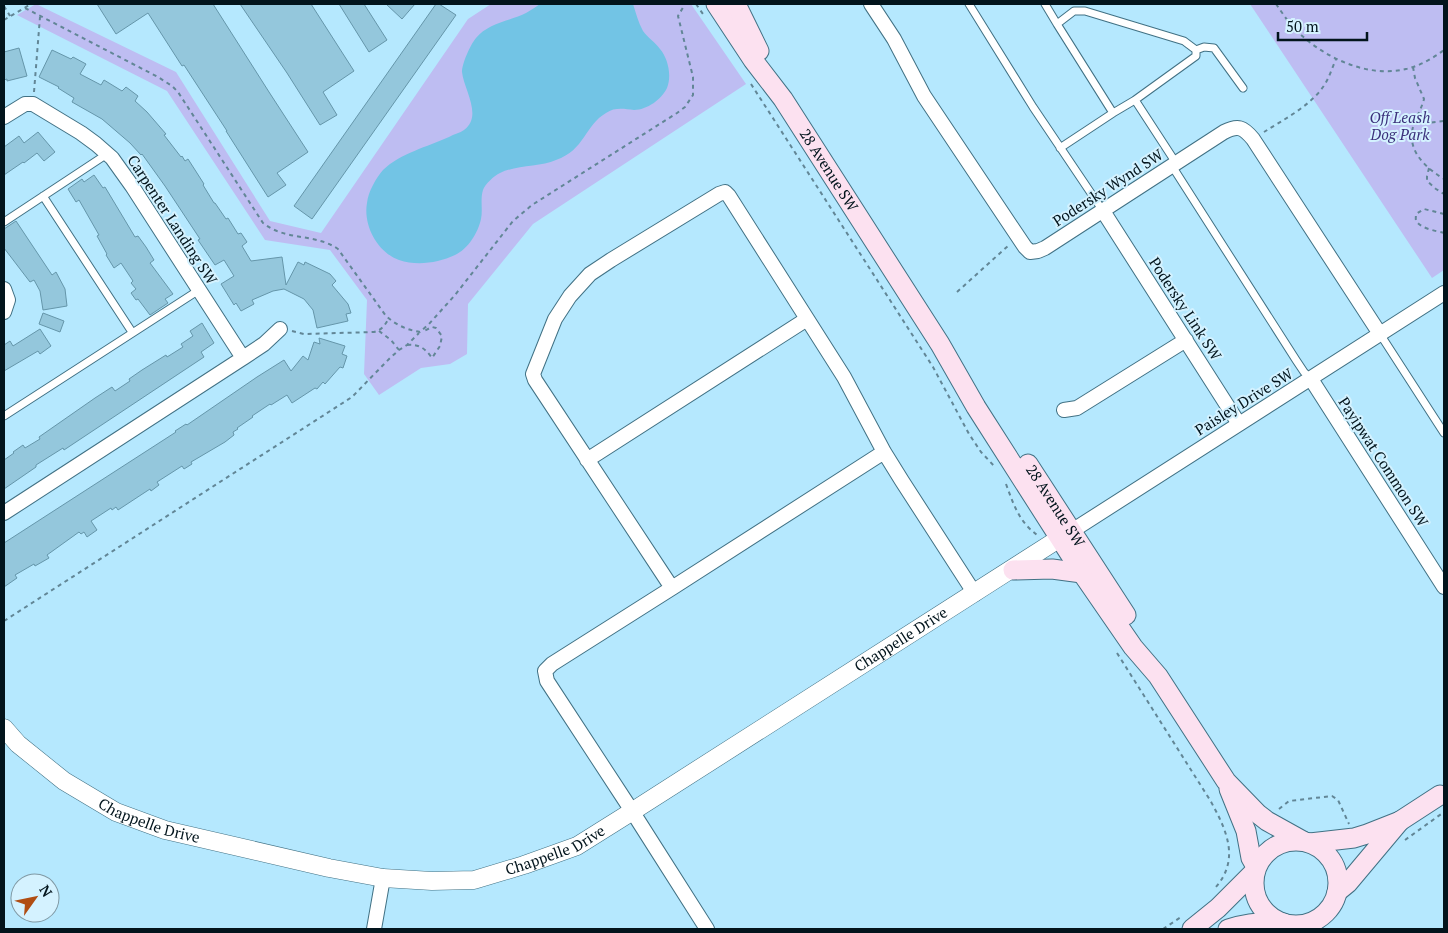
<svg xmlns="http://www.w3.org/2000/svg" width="1448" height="933" viewBox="0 0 1448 933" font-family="'PT Serif',serif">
<rect width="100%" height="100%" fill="#b5e8fe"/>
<path fill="#bebdf2" d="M36,4L176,72L270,221L321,233L468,19L491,4H691L746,84L533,224L468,304L467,354L450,364L421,368L379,395L364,374L367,300L330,250L265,240L167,91L17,15Z
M1250,4H1444V270L1432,278Z"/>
<path fill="#72c4e5" d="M540,4H633C636,13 638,22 643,31C648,38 655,42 660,49C668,58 672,76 667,88C662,99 647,110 634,110C624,109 615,107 606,113C585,125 585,150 556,160C540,167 516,165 500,173C494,176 485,184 483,190C480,199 483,210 481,219C478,233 468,249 455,255C438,263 417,266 399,260C377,252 363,225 367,203C368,192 376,178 383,170C401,153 427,147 449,137C454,134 460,133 464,130C483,116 464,90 462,72C462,64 470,45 476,38C488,23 510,21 526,13C531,10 536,7 540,4Z"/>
<path fill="#94c7dc" stroke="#6596aa" d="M97,4H213L269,92L308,152L277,173L286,185L268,197L226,131H227L184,65L182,66L148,13L116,34Z
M240,4H311L354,71L323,92L337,115L320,125L287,73Z
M339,4H364L387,40L369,52Z
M386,4H415L402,19Z
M436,4H439L456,15L312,219L294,206Z
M19,48L27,76L7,81V79L4,80V52Z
M52,50L71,59L73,57L86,64L80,74L101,85L104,80L122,91L126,87L138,96L135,101L147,112L166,134L164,135L181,157L182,156L185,161L188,159L204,184L203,185L214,203H215L226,219L228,218L238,234L241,233L247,242L242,246L251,261L282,257L286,285L298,262L304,265L305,262L330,274L336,281L332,285L348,304L351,313L346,314L348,321L317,328L313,310L304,299L284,289L273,291L252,300L254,304L241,311L236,303L234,305L221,284L234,276L224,260L215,265L198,240L200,239L165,186L142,154L141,155L130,143L102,119L72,102L74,98L58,88L59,87L39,77Z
M38,132L55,152L44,161L37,153L24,163L23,162L4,175V147L19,136L24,143Z
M94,175L103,188L105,187L135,237L138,236L146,247L154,260L150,263L173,294L165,299L168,303L150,315L138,299L136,300L131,293L136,289L131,283L133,281L121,263L114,268L106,255L107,254L97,236L99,235L79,200L76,202L68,189L82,179L84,182Z
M16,221L52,275L56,272L65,289L67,306L43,310L40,291L34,280L30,282L4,248V229Z
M43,313L64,321L60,332L39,324Z
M202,323L214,343L201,352L204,357L76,442L64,450L63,448L36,465V467L4,489V460L14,453L13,452L23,445L25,448L40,439L39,437L95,398L112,387L115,391L130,381L129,379L142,370L166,355L167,357L183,347L181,344L193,336L190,331Z
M40,329L51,346L40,354L38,351L4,371V345L10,341L13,346Z
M319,338L345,346L342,354L347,356L343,368L340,367L325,384L323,382L317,389L315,388L292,403L287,395L271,405L270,404L252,416L253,417L237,428L238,429L233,432L234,435L225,442L191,462L192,464L184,469L182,466L157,482L159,485L151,491L150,489L118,510L116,507L112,510L111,508L91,521L97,530L87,537L84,532L81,534L79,532L47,555L49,558L35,566L34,564L15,575L17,578L4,587V543L176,432L175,431L186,424L187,425L257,377L284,360L291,371L303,356L308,360L314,342L320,344Z"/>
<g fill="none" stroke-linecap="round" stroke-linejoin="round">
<defs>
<path id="service" d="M969,4L1033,107L1103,211
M1045,4L1057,24
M1196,50L1204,47L1214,48L1243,88
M1135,100L1113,113L1057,24L1074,11H1085L1184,41L1196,50V56L1135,100L1176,163
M1060,148L1113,113
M1172,166L1296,360L1304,372L1311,379
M43,196L132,332
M4,222L107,154
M1380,334L1444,433
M4,416L199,290"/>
<path id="minor" d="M871,4L894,39L924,96L1025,247L1030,252L1038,251L1045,248L1224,132C1238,125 1243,127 1253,139L1380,334
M4,117L25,104H33L81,133L96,144L112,158L132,186L243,358L4,513
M1103,211L1239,424
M4,289L8,300L4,312
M243,358L264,344L280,329
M1311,379L1444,587
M1064,410L1077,408L1186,340
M884,452L672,588L535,380L533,374L555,319L570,296L590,274L611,260L719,194L725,192L729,196L844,377L884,452L902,481L975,594
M587,460L807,319
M1064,536L1444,293
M672,588L552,664L545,671L547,681L632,811L707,929
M374,929L383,878"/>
<g id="tertiary">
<path id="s1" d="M4,728L18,744L64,781L116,812L165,830L329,868L383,878L432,881L474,880L524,865L577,846L636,809L1060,538"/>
</g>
<g id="secondary">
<path id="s2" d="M716,4L753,60L783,99L940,344L976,407L1082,573L1133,647L1158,676L1226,781L1258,814L1267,821L1303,841"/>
<path d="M736,4L759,51"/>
<path id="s3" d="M1028,464L1126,615"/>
<path d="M1013,570L1052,569L1082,573"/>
<path d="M1229,789L1246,831L1251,858L1256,867"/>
<path d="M1400,821L1440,795"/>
<circle cx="1296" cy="883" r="42"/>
<path d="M1310,843L1354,838L1367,834L1400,821L1348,883L1337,892"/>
<path d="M1192,929L1218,908L1255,871"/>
<path d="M1228,929C1245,924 1264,921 1283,923"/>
</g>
</defs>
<use href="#service" stroke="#417184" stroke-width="9"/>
<use href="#minor" stroke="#417184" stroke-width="16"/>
<use href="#tertiary" stroke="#417184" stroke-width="19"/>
<use href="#secondary" stroke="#417184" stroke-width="21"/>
<path stroke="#628696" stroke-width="2" stroke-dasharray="4 4" stroke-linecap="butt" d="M696,4L703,14
M1276,4C1283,14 1290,25 1300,34C1327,59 1369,78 1406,69C1420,66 1433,58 1444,50
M4,6L10,16
M25,8L158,77L172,86L178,92L263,223C285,241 315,233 338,249L386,316C396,325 407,330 420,332L429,324L455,295L513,221L532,205L677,113L685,107L693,95V77L678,16L685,4
M4,20L31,4
M1413,67L1415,78L1424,99C1422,107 1418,114 1415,121C1404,148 1423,166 1444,179
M751,84L933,367L969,434L981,452L995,467
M34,92L40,17
M1418,116L1427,123L1444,121
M1264,132C1283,120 1310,106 1323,87C1329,79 1332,68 1336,59
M1429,168L1427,176V181L1436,189L1444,194
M1444,214L1424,209L1416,214C1416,217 1415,220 1417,222C1422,229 1437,231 1444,233
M957,292L1009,245
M292,331L304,334L374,332C382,330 385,325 389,318
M379,331L391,340L399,350
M407,345C419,344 425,348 432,358L440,346L442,336L436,328L432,327L424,331
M1006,484C1012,500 1017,516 1029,528C1032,531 1035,533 1038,536
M4,621L352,397L390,358L399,350L407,345L419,333
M1117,653L1210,800C1226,829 1241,859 1215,888
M1279,809L1289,801L1332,796L1338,800L1349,824
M1405,840L1444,812
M1163,929L1181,917"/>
<use href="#service" stroke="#fff" stroke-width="7"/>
<use href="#minor" stroke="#fff" stroke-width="14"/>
<use href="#tertiary" stroke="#fff" stroke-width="18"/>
<use href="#secondary" stroke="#fce1f0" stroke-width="19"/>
</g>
<g text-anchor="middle" stroke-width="4" stroke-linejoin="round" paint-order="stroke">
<g font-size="15" font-style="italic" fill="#3b307b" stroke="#d4f2ff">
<text x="1400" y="123">Off Leash<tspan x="1400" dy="17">Dog Park</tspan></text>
</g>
<g font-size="15" fill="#02141c" stroke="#d4f2ff">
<text dy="5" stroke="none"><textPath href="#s2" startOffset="201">28 Avenue SW</textPath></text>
<text transform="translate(1108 188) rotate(-33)" y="5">Podersky Wynd SW</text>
<text transform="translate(172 220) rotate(57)" y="5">Carpenter Landing SW</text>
<text transform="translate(1185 309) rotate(57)" y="5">Podersky Link SW</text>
<text transform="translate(1244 402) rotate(-32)" y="5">Paisley Drive SW</text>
<text transform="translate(1383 462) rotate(57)" y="5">Payipwat Common SW</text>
<text dy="5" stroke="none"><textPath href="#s3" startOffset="50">28 Avenue SW</textPath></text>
<text dy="5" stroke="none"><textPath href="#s1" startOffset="1000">Chappelle Drive</textPath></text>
<text dy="5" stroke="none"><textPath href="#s1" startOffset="175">Chappelle Drive</textPath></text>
<text dy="5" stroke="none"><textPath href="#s1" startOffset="594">Chappelle Drive</textPath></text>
</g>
</g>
<rect width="1448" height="933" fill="none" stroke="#02141c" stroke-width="10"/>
<g transform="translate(35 898) rotate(57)"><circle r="24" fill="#d4f2ff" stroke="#8099a4"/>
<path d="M0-4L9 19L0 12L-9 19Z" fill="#b04d13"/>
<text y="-8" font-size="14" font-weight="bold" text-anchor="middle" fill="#02141c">N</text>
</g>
<path d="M1278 32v8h89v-8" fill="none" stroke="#02141c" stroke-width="2.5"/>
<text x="1286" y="32" font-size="15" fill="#02141c" stroke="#d4f2ff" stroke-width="4" paint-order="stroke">50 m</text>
</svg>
